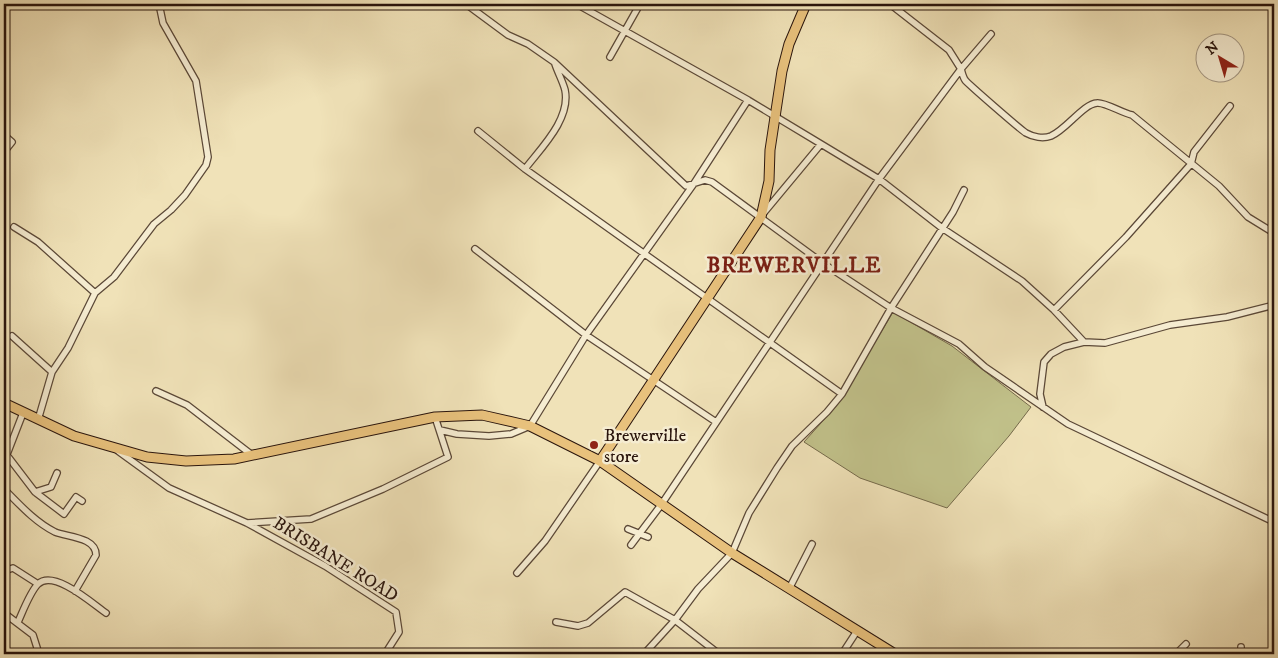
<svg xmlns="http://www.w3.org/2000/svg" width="1278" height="658" viewBox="0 0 1278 658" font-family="'IM FELL DW Pica',serif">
<rect width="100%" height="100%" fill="#f0e2b8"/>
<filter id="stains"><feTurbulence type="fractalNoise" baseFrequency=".004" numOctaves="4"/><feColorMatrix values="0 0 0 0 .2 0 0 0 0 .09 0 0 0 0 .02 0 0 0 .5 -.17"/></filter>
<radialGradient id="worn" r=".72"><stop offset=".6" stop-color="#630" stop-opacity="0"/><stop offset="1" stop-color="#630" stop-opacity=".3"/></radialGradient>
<path fill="#c1c18a" stroke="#756a4b" d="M893,312L952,346L1031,407L1009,436L947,508L860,478L804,442L838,404Z"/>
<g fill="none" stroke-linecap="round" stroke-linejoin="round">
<defs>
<path id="minor" d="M466,4L508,35L528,44L554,62L686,186L705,180L712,182L824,264L891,308L959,344L985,367L1068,424L1274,522
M890,4L949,50L961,69L991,34
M582,7L748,100
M610,57L640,4
M961,69C962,73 963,77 965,80C968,84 1021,130 1026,133C1033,137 1043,139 1051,136C1067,129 1083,104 1097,103C1105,102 1122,113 1132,115L1219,186L1248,217L1274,233
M478,131L525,169L842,394
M4,135L12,142L4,152
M525,169C541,148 571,119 565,90C563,82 558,73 555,64
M762,215L821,144L879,179L942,228L1022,281L1054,310L1084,342
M14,227L38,242L95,293
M475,249L586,335L716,422
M1054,310L1126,237L1191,164L1194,152L1230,106
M12,336L52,372L38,420
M52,372L68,348L95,293L114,277L154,224L171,210L185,195L206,165L208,157L196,81L163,23L159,4
M156,391L187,405L252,455
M1043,407L1040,394L1044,362L1051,354L1064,347L1084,342L1105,343L1170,325L1227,317L1274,305
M440,430L457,434L489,436L511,434L530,426L586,335L693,185L748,100L821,144
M118,451L169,488L247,523L325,566L396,612L399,632L385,654
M6,454L35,492L51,487L57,473
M4,462L23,413
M4,489C19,504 35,522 55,532C67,537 96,537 96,555L75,591
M35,492L64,514L76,497L82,501
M247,523L311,519L383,489L448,457L435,417
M628,529L648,537
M631,545L661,505L879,179L961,69
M4,571L13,568L38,584
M517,573L545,541L600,461
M789,589L812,544
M4,613L33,635L39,654
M18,622C23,611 30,592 38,584C54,569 93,604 106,613
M556,622L578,626L588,623L625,592L675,620L719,654
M644,654L675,620L698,589L732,553L749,513L777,468L792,446L827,412L842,394L891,308L953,212L964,190
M842,654L857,631
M1176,654L1186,644
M1241,654V647"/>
<path id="primary" d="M600,461L761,217L769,181L770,150L782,71L789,44L806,4"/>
<path id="trunk" d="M4,403L74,436L147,457L186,461L234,459L435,417L482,415L530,426L600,461L732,553L895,654"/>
</defs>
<use href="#minor" stroke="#5b4837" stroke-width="8"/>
<use href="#primary" stroke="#29140c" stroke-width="11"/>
<use href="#trunk" stroke="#29140c" stroke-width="11"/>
<use href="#minor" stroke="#f5ecd1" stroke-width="5.5"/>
<use href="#primary" stroke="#e8c17c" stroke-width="9"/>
<use href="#trunk" stroke="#e8c17c" stroke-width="9"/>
</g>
<circle fill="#8f2418" stroke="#f5ecd1" stroke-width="2" cx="594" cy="445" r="5"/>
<g text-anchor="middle" stroke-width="5" stroke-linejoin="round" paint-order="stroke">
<g font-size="18" fill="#29140c" stroke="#f5ecd1" text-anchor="start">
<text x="604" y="441">Brewerville<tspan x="604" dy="21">store</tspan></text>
</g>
<g font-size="18" fill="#29140c" stroke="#f5ecd1">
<text transform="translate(336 559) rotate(32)" y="6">BRISBANE ROAD</text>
</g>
<g font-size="22" font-weight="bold" letter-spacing="1" fill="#7a1f14" stroke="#f5ecd1">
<text x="794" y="272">BREWERVILLE</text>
</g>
</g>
<rect width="1278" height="658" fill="none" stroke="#f0e2b8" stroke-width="20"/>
<rect x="5" y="5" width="1268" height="648" fill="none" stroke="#29140c" stroke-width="2.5"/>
<rect x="10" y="10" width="1258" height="638" fill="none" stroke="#29140c"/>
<g transform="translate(1220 58) rotate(322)"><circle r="24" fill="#f5ecd1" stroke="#a39682"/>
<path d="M0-4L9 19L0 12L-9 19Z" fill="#8f2418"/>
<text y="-8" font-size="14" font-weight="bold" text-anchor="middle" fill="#29140c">N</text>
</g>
<rect width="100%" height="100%" filter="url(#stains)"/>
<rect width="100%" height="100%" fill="url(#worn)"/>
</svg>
